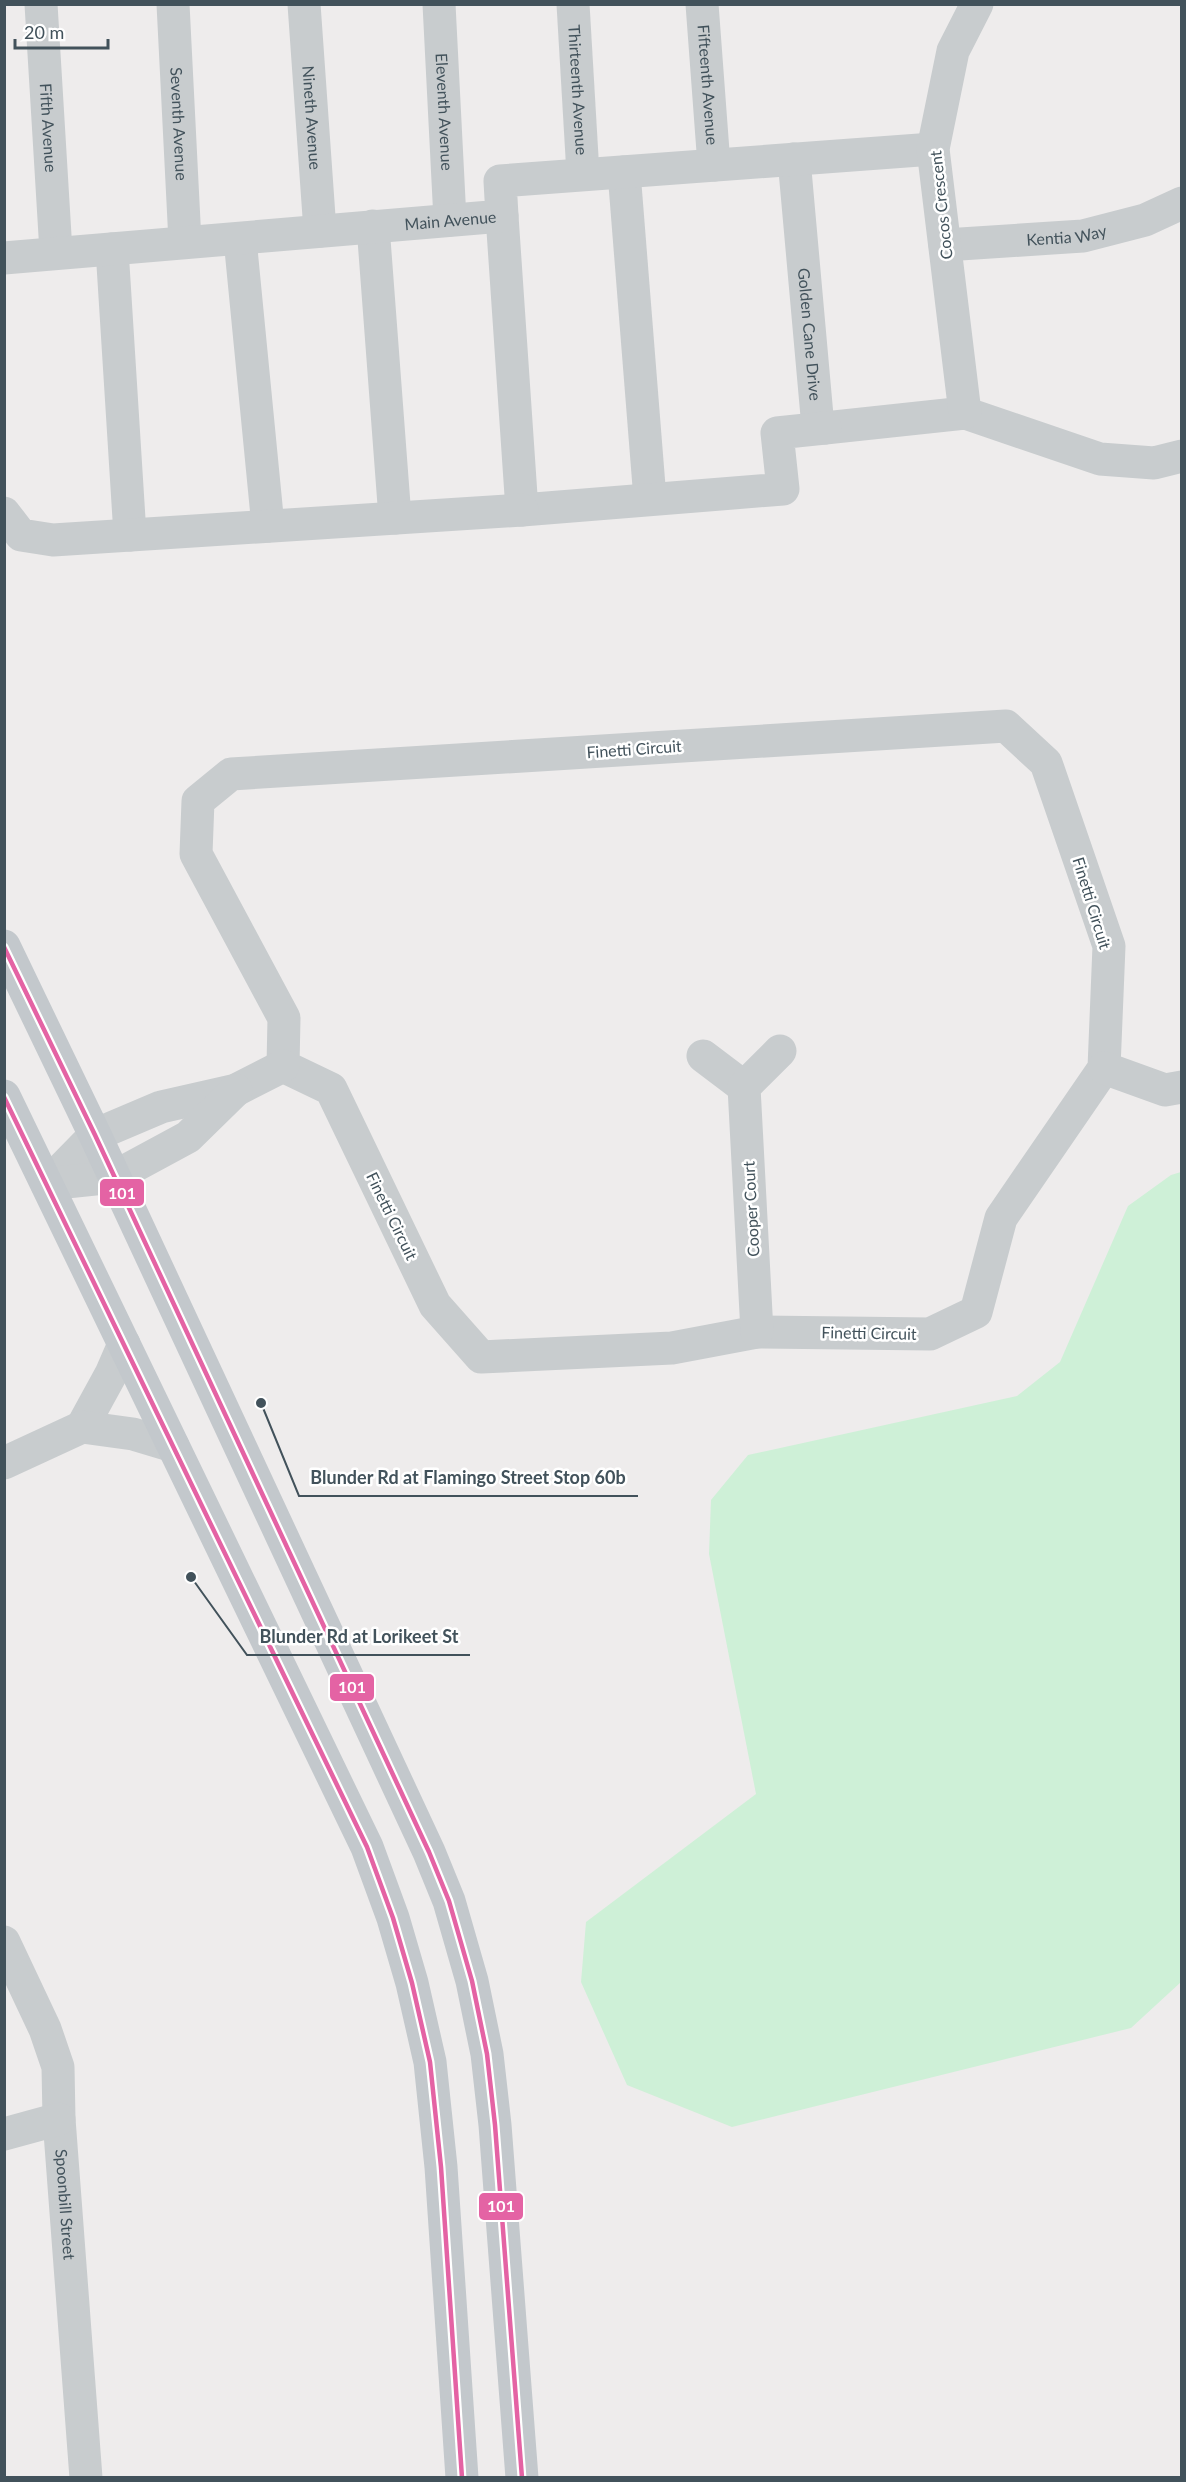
<svg xmlns="http://www.w3.org/2000/svg" width="1186" height="2482" viewBox="0 0 1186 2482" font-family="Lato,sans-serif">
<rect width="100%" height="100%" fill="#eeecec"/>
<path fill="#cef0d7" d="M1181,1172V1982L1131,2028L732,2127L627,2085L581,1982L586,1922L756,1794L709,1554L711,1500L748,1455L1017,1396L1060,1362L1128,1206L1171,1175Z"/>
<g fill="none" stroke-linecap="round" stroke-linejoin="round">
<g stroke="#c8ccce" stroke-width="33">
<path id="s1" d="M41,4L56,252"/>
<path id="s2" d="M173,4L185,242"/>
<path id="s3" d="M304,4L320,231"/>
<path id="s4" d="M439,4L450,220"/>
<path id="s5" d="M573,4L583,174"/>
<path id="s6" d="M702,4L714,165"/>
<path id="s7" d="M794,159L817,416L825,428L965,413L1100,459L1154,463L1182,456"/>
<path d="M624,172L650,499"/>
<path d="M502,216L522,510L783,489L777,433L825,428"/>
<path d="M373,226L395,518"/>
<path d="M240,239L268,526"/>
<path id="s8" d="M945,245L1083,236L1145,220L1182,203"/>
<path d="M112,249L130,535"/>
<path id="s9" d="M4,258L502,216L500,181L933,149"/>
<path d="M965,413L933,149L953,51L977,4"/>
<path d="M4,513L21,535L53,540L522,510"/>
<path d="M1006,726L1046,763L1109,946L1104,1068L1001,1218L976,1312L930,1334L757,1332L672,1348L481,1357L435,1305L331,1089L283,1066L284,1018L196,854L198,801L231,774Z"/>
<path d="M703,1056L744,1087"/>
<path d="M1104,1068L1165,1090L1182,1087"/>
<path d="M47,1184L95,1135L161,1107L236,1090L283,1066"/>
<path d="M47,1184L114,1177L188,1137L236,1090"/>
<path d="M757,1332L744,1087L780,1051"/>
<path d="M82,1427L111,1374L124,1344"/>
<path d="M4,1463L82,1427L133,1434L173,1446"/>
<path id="s10" d="M4,1942L45,2029L58,2067L59,2119L86,2478"/>
<path d="M4,2134L59,2119"/>
</g>
<path stroke="#c3c8cc" stroke-width="33" d="M4,946L95,1135L429,1852L449,1901L472,1981L487,2054L495,2125L522,2478
M4,1096L367,1847L393,1918L412,1983L430,2062L441,2167L462,2478"/>
<defs>
<path id="bus-1" d="M4,947L95,1135L429,1852L449,1901L472,1981L487,2054L495,2125L522,2478
M4,1097L367,1847L393,1918L412,1983L430,2062L441,2167L462,2478"/>
</defs>
<use href="#bus-1" stroke="#fff" stroke-width="9"/>
<use href="#bus-1" stroke="#e463a4" stroke-width="4.5"/>
</g>
<g text-anchor="middle" stroke-width="5" stroke-linejoin="round" paint-order="stroke">
<g font-size="16" fill="#42525b" stroke="#fff">
<text dy="6" stroke="none"><textPath href="#s6" startOffset="81">Fifteenth Avenue</textPath></text>
<text dy="6" stroke="none"><textPath href="#s5" startOffset="86">Thirteenth Avenue</textPath></text>
<text dy="6" stroke="none"><textPath href="#s4" startOffset="108">Eleventh Avenue</textPath></text>
<text dy="6" stroke="none"><textPath href="#s3" startOffset="114">Nineth Avenue</textPath></text>
<text dy="6" stroke="none"><textPath href="#s2" startOffset="120">Seventh Avenue</textPath></text>
<text dy="6" stroke="none"><textPath href="#s1" startOffset="124">Fifth Avenue</textPath></text>
<text transform="translate(941 205) rotate(-96)" y="6">Cocos Crescent</text>
<text dy="6" stroke="none"><textPath href="#s9" startOffset="448">Main Avenue</textPath></text>
<text dy="6" stroke="none"><textPath href="#s8" startOffset="122">Kentia Way</textPath></text>
<text dy="6" stroke="none"><textPath href="#s7" startOffset="176">Golden Cane Drive</textPath></text>
<text transform="translate(634 749) rotate(-4)" y="6">Finetti Circuit</text>
<text transform="translate(1092 903) rotate(73)" y="6">Finetti Circuit</text>
<text transform="translate(751 1209) rotate(-93)" y="6">Cooper Court</text>
<text transform="translate(392 1216) rotate(64)" y="6">Finetti Circuit</text>
<text transform="translate(869 1333) rotate(1)" y="6">Finetti Circuit</text>
<text dy="6" stroke="none"><textPath href="#s10" startOffset="274">Spoonbill Street</textPath></text>
</g>
</g>
<path fill="none" stroke="#42525b" stroke-width="2" d="M261 1403L299 1496H638M191 1577L247 1655H470"/>
<g fill="#42525b" stroke="#fff" stroke-width="2">
<circle cx="261" cy="1403" r="6"/>
<circle cx="191" cy="1577" r="6"/>
</g>
<g font-size="18" text-anchor="middle" font-weight="bold" fill="#42525b" stroke="#fff" stroke-width="5" stroke-linejoin="round" paint-order="stroke">
<text x="468" y="1484">Blunder Rd at Flamingo Street Stop 60b</text>
<text x="359" y="1643">Blunder Rd at Lorikeet St</text>
</g>
<g stroke="#fff" stroke-width="2">
<rect x="99" y="1178" width="46" height="29" rx="6" fill="#e463a4"/>
<rect x="329" y="1673" width="46" height="29" rx="6" fill="#e463a4"/>
<rect x="478" y="2192" width="46" height="29" rx="6" fill="#e463a4"/>
</g>
<g font-size="16" text-anchor="middle" font-weight="bold" fill="#fff">
<text x="122" y="1199">101</text>
<text x="352" y="1693">101</text>
<text x="501" y="2212">101</text>
</g>
<rect width="1186" height="2482" fill="none" stroke="#42525b" stroke-width="12"/>
<path d="M15 39v9h93v-9" fill="none" stroke="#42525b" stroke-width="3"/>
<text x="24" y="39" font-size="18" fill="#42525b" stroke="#ffffff" stroke-width="4.5" paint-order="stroke">20 m</text>
</svg>
